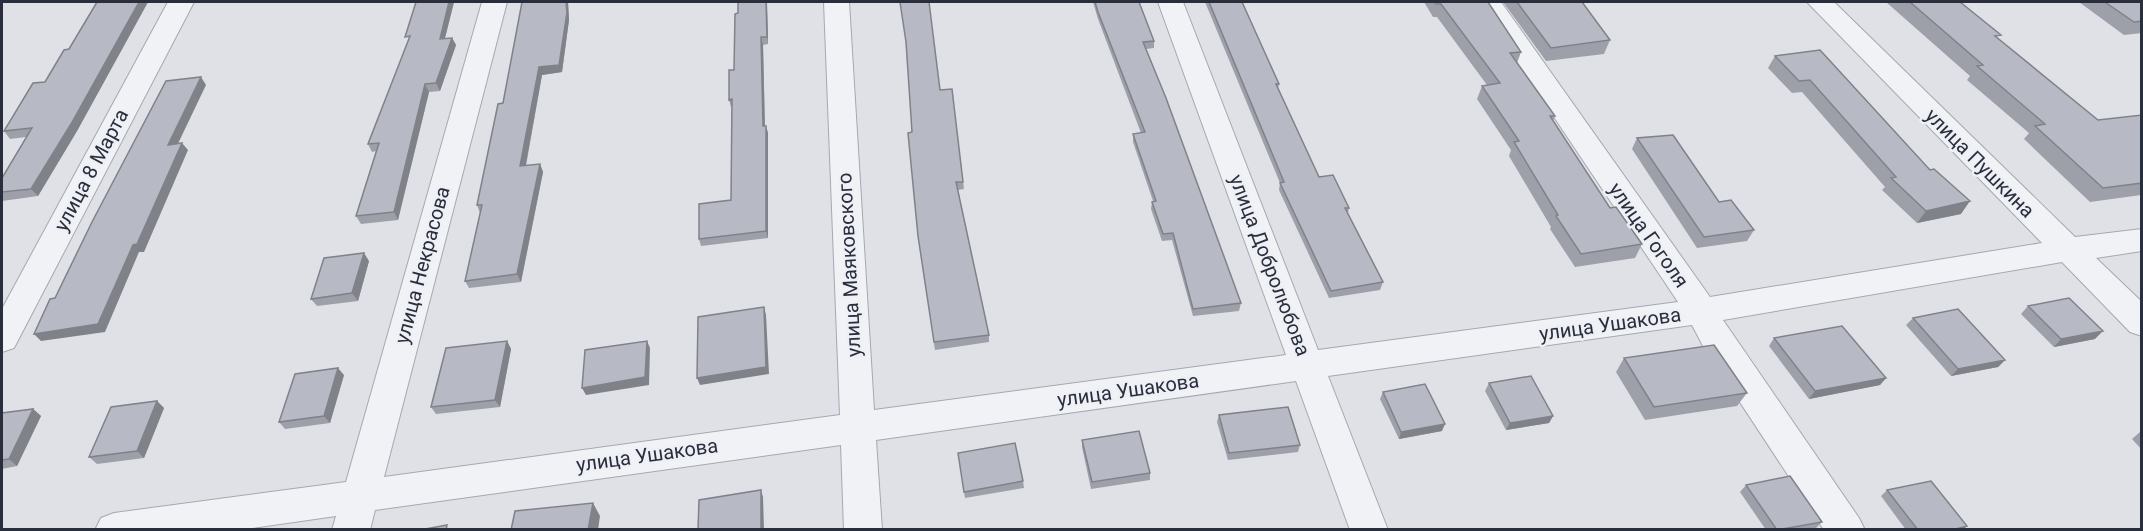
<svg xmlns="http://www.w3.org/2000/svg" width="2143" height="531" viewBox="0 0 2143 531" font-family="Roboto,sans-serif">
<rect width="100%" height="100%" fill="#dfe1e7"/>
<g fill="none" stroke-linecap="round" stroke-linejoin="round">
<defs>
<path id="minor" d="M168,2H194L14,348L2,352V309Z
M482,2H507L384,477L840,415L824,2H849L874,410L1286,355L1158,2H1183L1318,350L1678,302L1477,2H1501L1710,297L2042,243L1807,2H1834L2075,237L2142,229V251L2096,258L2142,302V336L2130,332L2062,262L1723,320L1859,518L1865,530H1824L1703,346L1692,325L1328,376L1388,530H1350L1296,381L876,440L882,530H844L841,445L375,510L370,530H332L336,516L238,530H95L101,518L114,513L346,482Z"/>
</defs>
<use href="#minor" stroke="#a5a8b1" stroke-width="2"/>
<use href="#minor" fill="#f1f2f6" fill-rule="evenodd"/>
</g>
<path fill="#9da0a9" d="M97,2H148L77,131L38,196L2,201V178L26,137L10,139L4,131L45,82L69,49Z
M454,2L445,38H452L456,45L440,91L429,92L398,220L361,224L356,216L376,151L372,152L368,144Z
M522,2H568L569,20L562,72L542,75L526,166L540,164L543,172L521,282L469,288L465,281L480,213L477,205L503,103Z
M767,2L768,44L763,45L765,126L768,133V238L701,246L699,239L731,200L732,107H731L729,100L734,70L738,13Z
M1093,2H1139L1154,41V48L1146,49L1241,303L1239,311L1193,316L1172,240L1162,241L1151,209L1152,202L1153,201L1133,142V134L1141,133L1098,19Z
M1205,2H1242L1279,84L1278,89L1319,177L1349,208L1348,213L1383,282L1380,290L1329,298L1279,190L1280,183Z
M1424,2H1488L1521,52L1517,63L1555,116L1553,121L1610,208L1642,244L1635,258L1575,267L1550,229L1551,227L1509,156L1511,150L1477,99L1482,86L1487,85L1437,17H1433Z
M1503,2H1582L1610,40L1604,54L1546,61Z
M1886,2H1960L1998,39L2098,120L2142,115L2141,195L2090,202L2024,139L2029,133L1967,80L1970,76Z
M2079,2H2142V33L2124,35Z
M1820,50L1961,214L1917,223L1882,190L1885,187L1802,92L1792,93L1768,68L1775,56Z
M952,89L964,189L958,190L989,335V342L935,350L918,236L940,90Z
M1637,138L1754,230L1747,241L1697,248L1632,149Z
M369,261L358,301L317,306L311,299Z
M2028,306L2095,339L2054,347L2021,314Z
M1913,318L2005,360L1998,367L1951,376L1906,325Z
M1774,338L1886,378L1880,385L1809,399L1769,346Z
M507,341L511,349L500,407L436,414L431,407Z
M1624,358L1747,393L1737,406L1645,420L1616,372Z
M344,375L330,423L285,429L279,422Z
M1489,383L1553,416L1549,423L1506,430L1485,391Z
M1383,392L1442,431L1399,439L1380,399Z
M157,401L164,408L144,458L97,464L89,457Z
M33,409L41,416L17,466L2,469V413Z
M1219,415L1300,445L1298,452L1228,460L1217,422Z
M2140,432H2142V450L2132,439Z
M1082,440L1150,473V480L1091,489L1082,447Z
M958,453L1023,481L1024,488L965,498Z
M1746,485L1822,522L1816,528L1810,530H1766L1740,492Z
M1887,490L1963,530H1906L1881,496Z"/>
<path fill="#808289" d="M139,2H148L77,131L38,196L31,189Z
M449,2H454L443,46L440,39Z
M566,2H568L569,20L562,72L542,75L524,174L520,166L539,67Z
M766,2H767L768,44L767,37Z
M761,37L763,45L765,134L763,126Z
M452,38L456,45L440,91L436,83Z
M201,77L206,85L174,152L168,145Z
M425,84L429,92L398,220L394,212Z
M766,126L768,133V238L766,231Z
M182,143L188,150L144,252H139L105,332L41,341L34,334Z
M540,164L543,172L521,282L517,274Z
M1970,201L1961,214L1917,223L1926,211Z
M364,253L369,261L358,301L352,293Z
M764,307L766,315L769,374L700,385L697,378Z
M2103,331L2095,339L2054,347L2061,339Z
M507,341L511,349L500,407L495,400Z
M647,341L650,348L649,385L586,395L582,388Z
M2005,360L1998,367L1951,376L1958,369Z
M338,368L344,375L330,423L324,416Z
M1886,378L1880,385L1809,399L1815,391Z
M157,401L164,408L144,458L137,451Z
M33,409L41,416L17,466L9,459Z
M1553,416L1549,423L1506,430L1510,423Z
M1445,424L1442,431L1399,439L1401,432Z
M761,490L763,497L764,530H761Z
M593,503L600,516L598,530H588Z
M1967,526L1963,530H1952Z"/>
<path fill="#b7bac4" stroke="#808289" stroke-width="1.5" d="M97,2H139L71,124L31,189L2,192V178L32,128L4,131L33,83L45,82L64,50L69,49Z
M416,2H449L440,39L452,38L436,83L425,84L394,212L356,216L379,143L368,144L410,36L405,37Z
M522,2H566L567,12L559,65L539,67L520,166L540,164L517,274L465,281L482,205H477L498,104L503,103Z
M738,2H766L767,37H761L763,126H766V231L699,239V204L731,200L732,99L729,100V70H734L735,14L738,13Z
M900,2H929L940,90L952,89L963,182H956L989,335L934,342L918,236L908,133L912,132L906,42Z
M1095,2H1139L1154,41L1143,42L1166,98L1241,303L1193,309L1173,233L1163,234L1152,202L1156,201L1133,134L1145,132L1098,12Z
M1209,2H1242L1279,84H1276L1319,177L1333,175L1349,208H1345L1383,282L1331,291L1280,183L1284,182Z
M1435,2H1488L1521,52L1510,53L1555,116H1550L1610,208L1616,207L1642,244L1581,254L1556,216L1558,215L1514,142L1519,141L1482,86L1500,83L1441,4H1436Z
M1517,2H1582L1610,40L1551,48Z
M1910,2H1960L2001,35L1995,36L2098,120L2142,115V183L2103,188L2035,126L2045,124L1977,66L1983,65Z
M2105,2H2142V21L2134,22Z
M1820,50L1930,170L1934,169L1970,201L1926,211L1891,178L1896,177L1810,80L1799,81L1775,56Z
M201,77L168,145L182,143L137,244L133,245L98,324L34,334L50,299L55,298L92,222L166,81Z
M1673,135L1719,202L1731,200L1754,230L1704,237L1637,138Z
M364,253L352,293L311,299L324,258Z
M2069,298L2103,331L2061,339L2028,306Z
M764,307L766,367L697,378L698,317Z
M1958,309L2005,360L1958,369L1913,318Z
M1842,326L1886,378L1815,391L1774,338Z
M507,341L495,400L431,407L446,348Z
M647,341L645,377L582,388L585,350Z
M1714,345L1747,393L1654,407L1624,358Z
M338,368L324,416L279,422L295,374Z
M1531,376L1553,416L1510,423L1489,383Z
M1425,384L1445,424L1401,432L1383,392Z
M157,401L137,451L89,457L111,407Z
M1288,407L1300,445L1229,453L1219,415Z
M33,409L9,459L2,460V413Z
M1139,431L1150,473L1092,482L1082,440Z
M1015,443L1023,481L964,492L958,453Z
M1790,476L1822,522L1777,530L1746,485Z
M1931,481L1967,526L1952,530H1918L1887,490Z
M761,490V530H698L699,500Z
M593,503L588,530H511L515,511Z
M447,525L446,530H420Z"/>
<g text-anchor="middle" stroke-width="5" stroke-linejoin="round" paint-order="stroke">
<g font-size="20" fill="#292e3d" stroke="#eef0f5">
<text transform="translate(1980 163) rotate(45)" y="7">улица Пушкина</text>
<text transform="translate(91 170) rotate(-62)" y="7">улица 8 Марта</text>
<text transform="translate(1649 235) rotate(55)" y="7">улица Гоголя</text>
<text transform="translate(422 265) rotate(-75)" y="7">улица Некрасова</text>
<text transform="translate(849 265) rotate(-93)" y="7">улица Маяковского</text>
<text transform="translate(1270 265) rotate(69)" y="7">улица Добролюбова</text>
<text transform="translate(1610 324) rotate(-8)" y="7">улица Ушакова</text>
<text transform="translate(1128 390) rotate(-8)" y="7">улица Ушакова</text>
<text transform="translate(647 455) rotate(-8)" y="7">улица Ушакова</text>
</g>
</g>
<rect width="2143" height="531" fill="none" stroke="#292e3d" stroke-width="6"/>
</svg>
